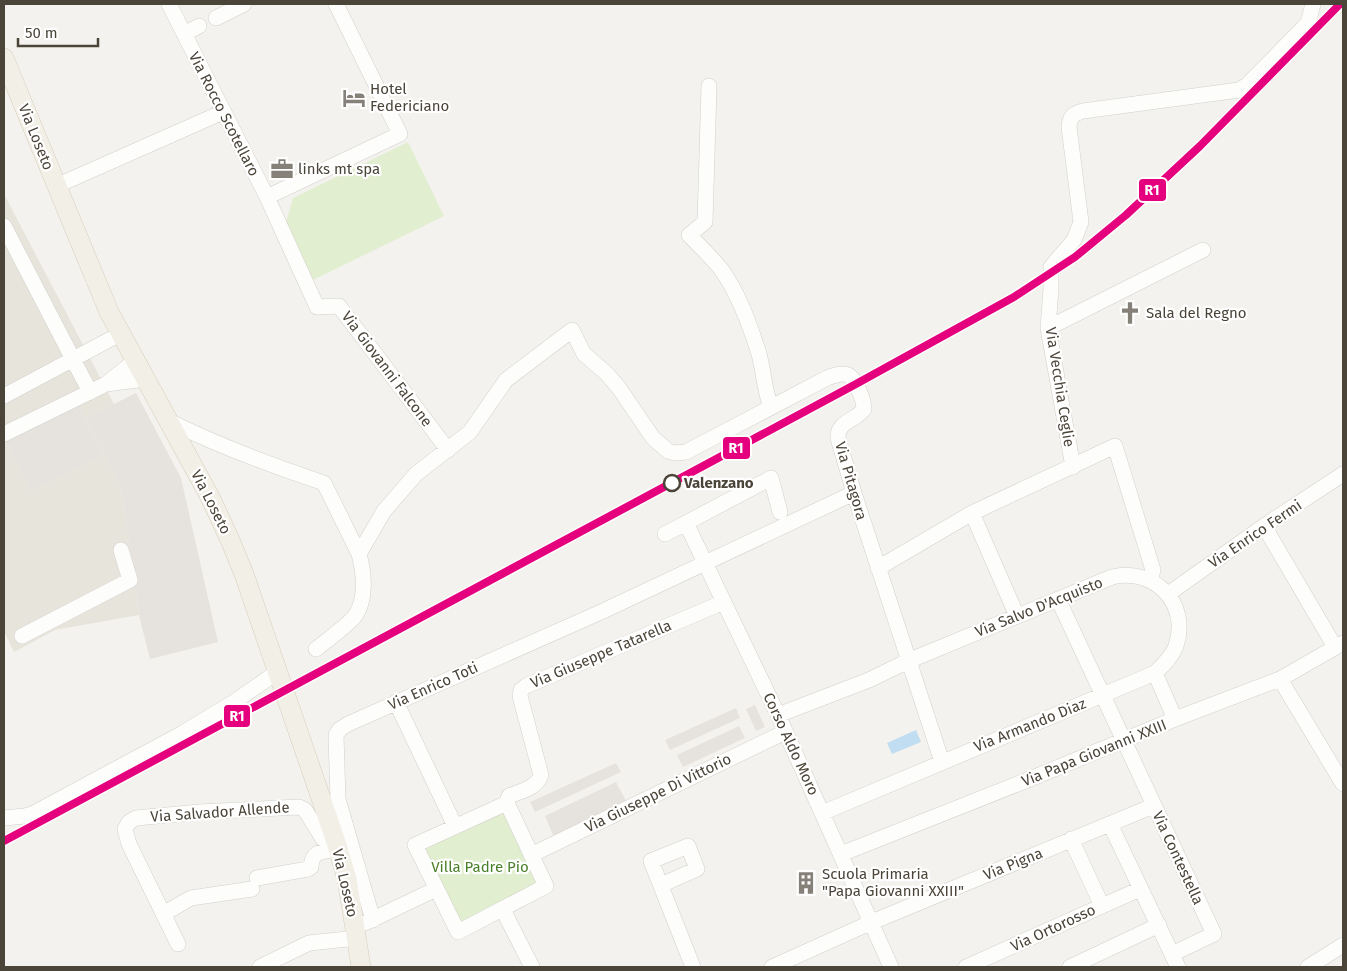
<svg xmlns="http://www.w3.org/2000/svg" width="1347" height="971" viewBox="0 0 1347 971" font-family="'Fira Sans',sans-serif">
<rect width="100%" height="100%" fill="#f4f2ee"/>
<path fill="#e7e4dc" d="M4,194L114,404L86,418L121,487L139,615L55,630L14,652L4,631Z"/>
<path fill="#e6e2de" d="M136,393L181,478L218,642L150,659L139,615L121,487L86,418Z"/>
<path fill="#e1eecf" d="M408,142L444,216L313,280L286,222L293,198Z
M507,803L546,886L458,932L415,845Z"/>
<path fill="#e6e3df" d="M78,405L103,455L31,492L6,442Z
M755,705L765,727L756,731L746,709Z
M736,708L740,718L670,750L665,740Z
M739,726L745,738L683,767L677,755Z
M616,763L621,772L535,812L530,802Z
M616,782L626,801L554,837L545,816Z"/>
<path fill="#c0ddf1" d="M916,730L921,742L892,754L887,743Z"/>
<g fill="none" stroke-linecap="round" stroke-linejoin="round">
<defs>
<path id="minor" d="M169,4L267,197L317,307L339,306L448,450
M216,18L244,4
M184,34L199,26
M709,86L705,222L689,235C700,246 711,257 721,269C739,294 750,325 759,354C764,372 764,390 771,407
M56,186L223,112
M267,197L400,134L336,4
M4,226L90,392
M1048,328L1203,250
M106,384L145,379
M4,396L120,334
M167,420C218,446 270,465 324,483L359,554
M4,434L106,384L135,361
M1073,467L1048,328L1051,289V267L1074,240L1081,222L1069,127C1070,116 1073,114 1083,111L1239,90L1247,85L1308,23L1313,4
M972,513L1017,616
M686,523L778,715L891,967
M1264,526L1335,647
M665,534L771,478L780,512
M878,568L972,513L1115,446L1153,570L1150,580
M1168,594L1264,526L1343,474
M1058,599L1214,934L1172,954
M22,636L130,580L121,550
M316,649C325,642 349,624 355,616C367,599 364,572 359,554L384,511L416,474L470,432L506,380L572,330L584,354L607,374L619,388L653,438L668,451L675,453L686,452L827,378C847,370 852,373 860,393C862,398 864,403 864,409C856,421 837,421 838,438L854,493L942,762
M1155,673L1175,719
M1280,679L1343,784
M396,702L455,826
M778,715L869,680L908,661L1112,577C1155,567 1190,604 1176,646C1172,657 1163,665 1155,673L822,813
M507,803L546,886L458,932L415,845Z
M507,803L509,796C521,791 537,788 541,775L520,696L521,690L526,686L724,602
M4,818L25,816L32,814L181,734L234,702L277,672
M1110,824L1178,967
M1071,839L1102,906
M841,854L1025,781L1175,719L1280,679L1343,643
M531,855L785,732
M257,878L308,869L311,867C312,849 324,852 338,849
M661,885L697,869L688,846L651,861L693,967
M503,910L532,967
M163,914L191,898L252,889
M373,920L338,799L336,735L340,729L348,724L601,612L854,493
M365,923L436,889
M178,944L129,844L125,829L129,822L136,818L199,812L299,807L305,810L323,839L336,842
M260,967L309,943L357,938
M772,967L872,922L1153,806
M966,967L1140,889
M1070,967L1159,925
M1308,967L1343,945"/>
<path id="major" d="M4,58L109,312L210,497L230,540L244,574L336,842L347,879L361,967"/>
</defs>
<use href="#minor" stroke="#d2d0cb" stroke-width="16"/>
<use href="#major" stroke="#d6cebb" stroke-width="20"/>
<use href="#minor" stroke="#fdfdfc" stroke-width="15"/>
<use href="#major" stroke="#f2efe6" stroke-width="19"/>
<defs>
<path id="rail-1" d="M4,841L856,384L1014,297L1075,257L1126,215L1200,146L1340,4"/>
</defs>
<use href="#rail-1" stroke="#fff" stroke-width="11"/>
<use href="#rail-1" stroke="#e5007d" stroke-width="8"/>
</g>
<defs>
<symbol id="hotel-bare" viewBox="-9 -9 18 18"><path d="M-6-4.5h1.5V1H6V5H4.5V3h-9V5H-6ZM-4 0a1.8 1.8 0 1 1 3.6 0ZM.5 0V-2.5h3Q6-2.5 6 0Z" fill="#868178" stroke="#fff" stroke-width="2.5" paint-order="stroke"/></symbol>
<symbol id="office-bare" viewBox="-9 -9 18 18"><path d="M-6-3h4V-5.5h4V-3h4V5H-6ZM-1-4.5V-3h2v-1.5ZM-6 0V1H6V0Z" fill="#868178" stroke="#fff" stroke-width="2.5" paint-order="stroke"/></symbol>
<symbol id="church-bare" viewBox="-9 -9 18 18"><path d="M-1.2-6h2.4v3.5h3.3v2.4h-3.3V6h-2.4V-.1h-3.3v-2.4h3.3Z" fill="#868178" stroke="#fff" stroke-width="2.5" paint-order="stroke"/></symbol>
<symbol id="building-bare" viewBox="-9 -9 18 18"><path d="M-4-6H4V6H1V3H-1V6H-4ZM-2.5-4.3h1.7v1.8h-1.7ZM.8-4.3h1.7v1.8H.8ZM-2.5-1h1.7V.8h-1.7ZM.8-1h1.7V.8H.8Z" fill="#868178" stroke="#fff" stroke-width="2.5" paint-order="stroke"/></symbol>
</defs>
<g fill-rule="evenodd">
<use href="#hotel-bare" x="338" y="82" width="32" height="32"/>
<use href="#office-bare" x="266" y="153" width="32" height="32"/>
<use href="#church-bare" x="1114" y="297" width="32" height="32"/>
<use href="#building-bare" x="790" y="867" width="32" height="32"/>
</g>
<circle fill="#fff" stroke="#4b4439" stroke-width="2.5" cx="672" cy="483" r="8"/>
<g text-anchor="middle" stroke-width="4.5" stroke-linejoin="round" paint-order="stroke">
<g font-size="15" fill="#4b4439" stroke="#fff" text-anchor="start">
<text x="370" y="94">Hotel<tspan x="370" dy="17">Federiciano</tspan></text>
<text x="298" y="174">links mt spa</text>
<text x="1146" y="318">Sala del Regno</text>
<text x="822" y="879">Scuola Primaria<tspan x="822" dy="17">"Papa Giovanni XXIII"</tspan></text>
</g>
<g font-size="15" fill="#4b4439" stroke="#fff">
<text transform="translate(224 114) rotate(63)" y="5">Via Rocco Scotellaro</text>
<text transform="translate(36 137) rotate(68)" y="5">Via Loseto</text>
<text transform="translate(387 369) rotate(53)" y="5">Via Giovanni Falcone</text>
<text transform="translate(1060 387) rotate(81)" y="5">Via Vecchia Ceglie</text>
<text transform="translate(851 481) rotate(74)" y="5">Via Pitagora</text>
<text transform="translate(211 502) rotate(63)" y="5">Via Loseto</text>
<text transform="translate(1255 534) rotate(-34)" y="5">Via Enrico Fermi</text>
<text transform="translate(1039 607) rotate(-22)" y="5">Via Salvo D'Acquisto</text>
<text transform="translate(601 654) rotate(-23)" y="5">Via Giuseppe Tatarella</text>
<text transform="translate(433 686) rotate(-24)" y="5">Via Enrico Toti</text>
<text transform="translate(1030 725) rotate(-22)" y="5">Via Armando Diaz</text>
<text transform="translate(791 744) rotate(65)" y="5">Corso Aldo Moro</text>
<text transform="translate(1094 753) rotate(-22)" y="5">Via Papa Giovanni XXIII</text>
<text transform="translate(658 793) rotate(-26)" y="5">Via Giuseppe Di Vittorio</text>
<text transform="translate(220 812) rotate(-4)" y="5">Via Salvador Allende</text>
<text transform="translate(1178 858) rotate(65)" y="5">Via Contestella</text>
<text transform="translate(1013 864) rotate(-22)" y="5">Via Pigna</text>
<text transform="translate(345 883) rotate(77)" y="5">Via Loseto</text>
<text transform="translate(1053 928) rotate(-25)" y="5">Via Ortorosso</text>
</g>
<g font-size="15" font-weight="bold" fill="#4b4439" stroke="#fff" text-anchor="start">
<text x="684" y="488">Valenzano</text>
</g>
<g font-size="15" fill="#4a7f2a" stroke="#fff">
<text x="480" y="872">Villa Padre Pio</text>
</g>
</g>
<g stroke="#fff" stroke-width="2">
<rect x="1138" y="178" width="29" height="24" rx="5" fill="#e5007d"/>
<rect x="722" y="436" width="29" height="24" rx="5" fill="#e5007d"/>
<rect x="223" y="704" width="28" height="24" rx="5" fill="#e5007d"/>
</g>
<g font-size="14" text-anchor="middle" font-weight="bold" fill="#fff">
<text x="1152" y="195">R1</text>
<text x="736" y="453">R1</text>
<text x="237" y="721">R1</text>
</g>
<rect width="1347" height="971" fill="none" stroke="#4b4439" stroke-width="10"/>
<path d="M18 38v8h80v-8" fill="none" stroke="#4b4439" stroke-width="2.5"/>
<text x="25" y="38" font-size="15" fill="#4b4439" stroke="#ffffff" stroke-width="4" paint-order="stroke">50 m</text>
</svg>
